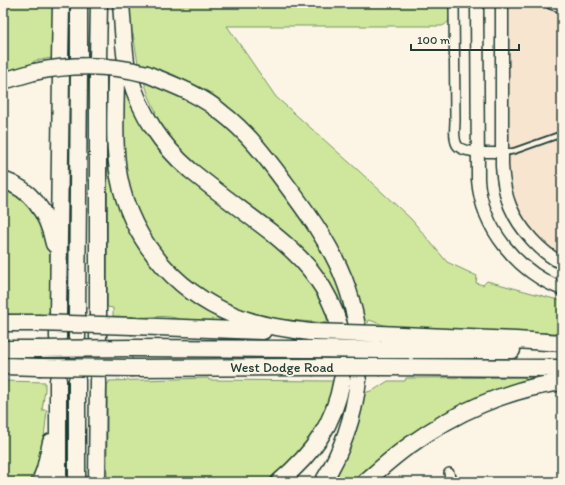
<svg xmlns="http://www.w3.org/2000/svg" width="565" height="485" viewBox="0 0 565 485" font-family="Itim,sans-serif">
<rect width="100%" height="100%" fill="#fcf5e5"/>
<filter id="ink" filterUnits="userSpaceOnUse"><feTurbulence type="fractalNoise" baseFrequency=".025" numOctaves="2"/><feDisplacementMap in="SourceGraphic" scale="8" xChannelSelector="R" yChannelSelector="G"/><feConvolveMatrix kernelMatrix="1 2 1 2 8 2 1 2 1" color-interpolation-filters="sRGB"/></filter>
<g filter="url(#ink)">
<path fill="#f8e5d0" d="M508,3H562V257L557,254L537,238L523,218L517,207L510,186L508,160Z"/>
<path fill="#cfe79c" stroke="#779268" d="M3,3H56L52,58L34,61L33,64L3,74Z
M129,3H450C450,12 453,22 442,26H227L276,97L359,171L411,219L447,262L477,276L476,283L483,285L487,281L562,301V333H532L387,326L369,320L368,323L361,320L348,273L203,91V89L172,74L158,69L138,63L133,34H129Z
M108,73L113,147L135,235L236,322L183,321C170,313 147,318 134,318L133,317L113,316V308L107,307Z
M121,74L142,120L293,254L329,304L324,307L328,323L286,320L255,317L204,294L160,254L130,199L123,164Z
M143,79L199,105L250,146L318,240L338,279L349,323L346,324L339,303L184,157L152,115L156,112L149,96Z
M3,184L25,196L49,240L50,267V311L48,312L46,315L3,314Z
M553,377L501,392L360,482H330L364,393L374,390L388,381H405L406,378Z
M208,378L209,380L331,381H333L331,390L337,391L326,424L274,482H107V384L109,383V381Z
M3,381L45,382V390L42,410H47L43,447L33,482H3Z
M64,381H68V482H65Z"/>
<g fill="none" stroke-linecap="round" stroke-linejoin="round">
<defs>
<path id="service" d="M547,3L550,6L562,10
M503,153L514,151L562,134"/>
<path id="minor" d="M454,3L455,120C455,128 453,138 457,145C462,154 492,152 502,153
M449,473L451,482"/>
<path id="secondary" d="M477,3L478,180C482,229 517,271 562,289
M502,3V166C503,180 505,194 510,206C519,228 541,253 562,263"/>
<path id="motorway" d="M121,3L124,44L126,62
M79,59V3
M98,59L99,3
M60,60L61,3
M116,74C116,108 113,144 119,177C132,245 182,299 247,320C267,327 288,329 310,332
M147,74C173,85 200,94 222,113C247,132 265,156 283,180C306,211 330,243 344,279C350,294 354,310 357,326
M130,77C140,113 162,146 190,170C217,192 245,212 272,233C288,246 303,259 315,276C326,291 334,307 339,325
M3,81L34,72
M3,180C33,190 48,214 54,244
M58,316L61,74
M77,316L79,72
M98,317V72
M3,323H38
M133,326L263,331
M58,330V338
M77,330V338
M379,334L516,340L562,343
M98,338V331
M133,348L312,349
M3,349H39
M381,350H512
M3,366L39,367
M381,367L562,368
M133,368L312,367
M40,482L45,469L51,442
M58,482V380
M77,482V380
M97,482L98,380
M279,482C313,453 334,425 342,380
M323,482C343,450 354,417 358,380
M365,482C379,470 394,456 410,445C454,413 507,389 562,382"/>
</defs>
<use href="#service" stroke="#1f3d34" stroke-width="8"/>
<use href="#minor" stroke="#1f3d34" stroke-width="12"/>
<use href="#secondary" stroke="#1f3d34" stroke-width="15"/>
<use href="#motorway" stroke="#1f3d34" stroke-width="19"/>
<use href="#service" stroke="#fcf5e5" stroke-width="4.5"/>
<use href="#minor" stroke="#fcf5e5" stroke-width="9"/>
<use href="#secondary" stroke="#fcf5e5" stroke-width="12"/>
<use href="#motorway" stroke="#fcf5e5" stroke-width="16"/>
<defs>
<path id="motorway-bridge" d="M34,72C72,64 109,64 147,74
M38,323L133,326
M310,332L379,334
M39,349L133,348
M312,349L381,350
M39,367L133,368
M312,367H381"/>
</defs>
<use href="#motorway-bridge" stroke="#1f3d34" stroke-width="19" stroke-linecap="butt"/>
<use href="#motorway-bridge" stroke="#fcf5e5" stroke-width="16"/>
</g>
</g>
<g text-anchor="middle" stroke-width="3.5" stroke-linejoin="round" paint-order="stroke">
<g font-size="14" fill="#1f3d34" stroke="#fcf5e5">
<text x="282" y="372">West Dodge Road</text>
</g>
</g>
<rect width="565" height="485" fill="none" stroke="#fcf5e5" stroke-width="16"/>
<rect x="8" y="8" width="549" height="469" fill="none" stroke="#1f3d34" stroke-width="1.5" filter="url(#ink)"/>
<path d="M411 44v6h108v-6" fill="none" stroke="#1f3d34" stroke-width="2"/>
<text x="417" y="44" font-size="12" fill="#1f3d34" stroke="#fcf5e5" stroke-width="3" paint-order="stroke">100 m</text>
</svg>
